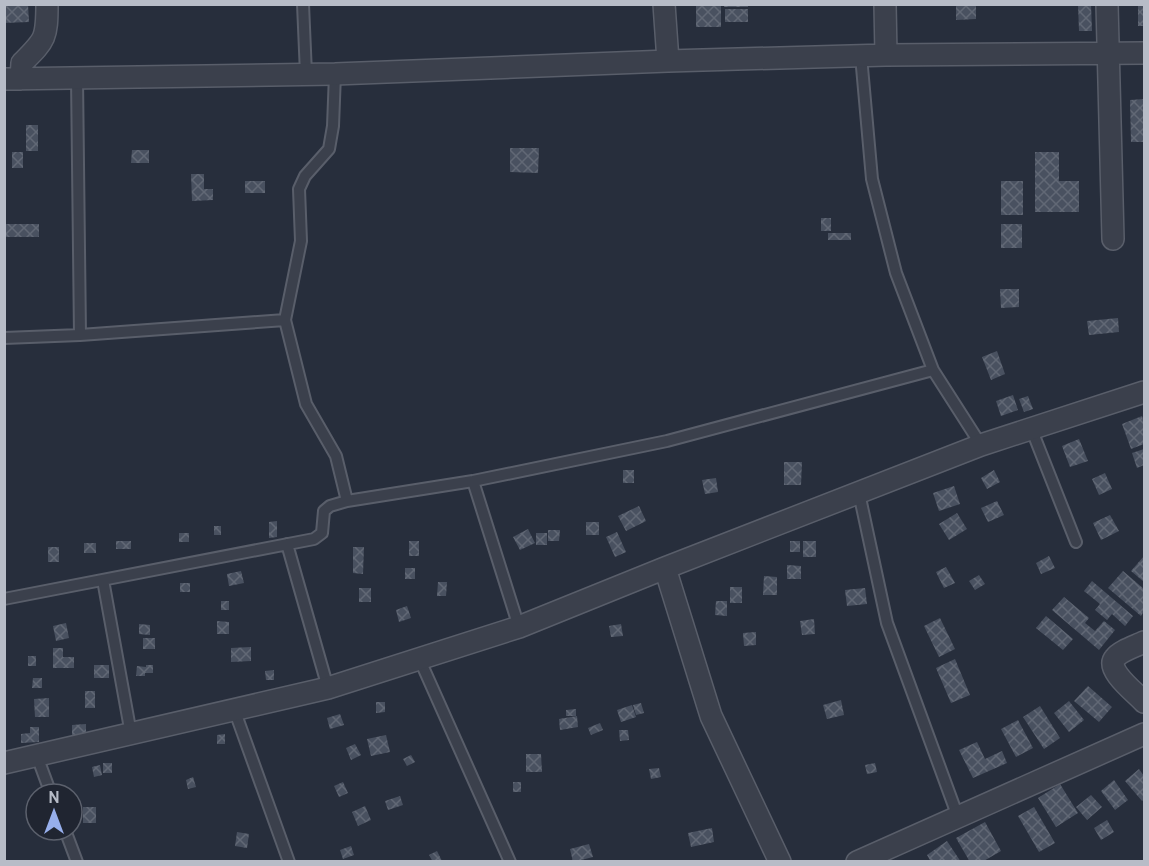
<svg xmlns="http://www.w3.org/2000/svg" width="1149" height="866" viewBox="0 0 1149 866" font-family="Overpass,sans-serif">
<defs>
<pattern id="building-cross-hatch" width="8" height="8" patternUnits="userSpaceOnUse" patternTransform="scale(1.5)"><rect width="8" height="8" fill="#495160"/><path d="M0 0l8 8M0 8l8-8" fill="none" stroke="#616875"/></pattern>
</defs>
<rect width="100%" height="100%" fill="#272e3c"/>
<path fill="url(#building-cross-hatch)" d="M4,4H28L29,22L4,23Z
M696,4H721V27H696Z
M724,4H748V7H724Z
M956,4H976V19L956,20Z
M1078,4H1091L1092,31H1079Z
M1138,4H1144V26H1138Z
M725,9H748V22H725Z
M1144,99V142H1131L1130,100Z
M26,125H38V151H26Z
M510,148H539L538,173L510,172Z
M132,150H149V163H131Z
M12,152H23V168H12Z
M1035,152H1059V181H1079V212H1035Z
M191,174H204V189H213V200L192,201Z
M245,181H265V193H245Z
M1001,181H1023V215H1001Z
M821,218H831V231H821Z
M6,224H39V237H6Z
M1001,224H1022V248H1001Z
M828,233H851V240H828Z
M1000,289H1019V307L1001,308Z
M1118,318L1119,332L1089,335L1087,321Z
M997,351L1005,374L991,380L982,357Z
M1013,395L1018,410L1001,416L996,401Z
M1028,396L1033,409L1024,412L1019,399Z
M1142,416L1144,423V444L1131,449L1122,424Z
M1079,439L1088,461L1070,467L1062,446Z
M1144,449V465L1137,468L1132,453Z
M784,462H802L801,485H784Z
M623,470H634V483H623Z
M994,470L1000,482L987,489L981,478Z
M1105,473L1112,489L1099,495L1092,479Z
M716,478L718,492L705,494L702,480Z
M954,486L960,504L939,511L933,493Z
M997,501L1004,515L988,522L981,508Z
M639,506L646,521L626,531L618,516Z
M957,513L967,529L949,540L939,524Z
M1110,515L1119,531L1101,540L1093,523Z
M277,521V537L269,538V522Z
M586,522H599V535H586Z
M214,526H221V535H214Z
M528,529L535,543L520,550L513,537Z
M548,530H560L559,541H548Z
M617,532L626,552L615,557L606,537Z
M179,533H189V542H179Z
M536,533H547V545H536Z
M116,541H131V549H116Z
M409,541H419V556H409Z
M790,541H800V552H790Z
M803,541H816V557H803Z
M84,543H96V553H84Z
M48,547H59V562H48Z
M353,547H364L363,574L353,573Z
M1049,556L1055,568L1041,574L1036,563Z
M1144,556V582L1131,571Z
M787,565L801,566V579H787Z
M946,567L955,583L944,588L936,572Z
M405,568H415V579H405Z
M241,571L244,583L229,586L227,574Z
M1123,571L1144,589V611L1141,616L1108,588Z
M979,575L985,584L975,590L969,581Z
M764,576L777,577V595H763Z
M1092,581L1133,616L1125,626L1112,614L1107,620L1095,610L1100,604L1084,591Z
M438,582H447L446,596H437Z
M180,583H190V592H180Z
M730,587H742V603H730Z
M359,588H371V602H359Z
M865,588L867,604L847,606L845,590Z
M1064,597L1089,618L1085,623L1095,631L1104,621L1115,630L1099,650L1052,610Z
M221,601H229V610H221Z
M716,601H727V616L715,615Z
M407,606L411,618L399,622L396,610Z
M1046,616L1073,639L1063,650L1036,628Z
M940,618L955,649L939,657L924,626Z
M814,619L815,634L802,635L800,621Z
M217,621L229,622V634H217Z
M66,623L69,638L56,641L53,626Z
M139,624L150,625V635L139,634Z
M621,624L623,636L611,637L609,626Z
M756,632V645L744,646L743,633Z
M143,638H155V649H143Z
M251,647V661L231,662V648Z
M53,648H63V657H74V668H53Z
M28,656H36V666H28Z
M955,659L970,695L951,703L936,668Z
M94,665H109V678H94Z
M146,665H153V673H145V676H136L137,666L146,667Z
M274,670V680H266L265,671Z
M33,678H42V688H32Z
M1088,686L1112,707L1099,722L1074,701Z
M85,691H95V708H85Z
M49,698V717H35L34,699Z
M841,700L844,715L827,719L823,705Z
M1069,701L1084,720L1069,732L1054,713Z
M376,702H385V712L376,713Z
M641,703L644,713L636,715L633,705Z
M632,705L636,717L621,722L617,710Z
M1040,706L1060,738L1044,749L1023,717Z
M576,709V716H566V710Z
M340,714L344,725L330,729L327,718Z
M577,716L578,727L560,730L559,719Z
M1018,720L1033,748L1016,757L1001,729Z
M600,723L603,730L591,735L588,728Z
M86,724V736H72V725Z
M30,727H39V742L21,743V734L30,733Z
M619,730H628L629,740L620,741Z
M225,734V744H217V735Z
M386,735L390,752L371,756L367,739Z
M977,742L985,759L1002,751L1007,763L973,778L959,750Z
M355,744L361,755L351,760L346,748Z
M526,754H541L542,772H526Z
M411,755L415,762L407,766L403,759Z
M103,763H112V773H103Z
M875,763L877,772L867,774L865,765Z
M100,765L102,775L94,777L92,767Z
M659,768L661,777L651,779L649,769Z
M1139,769L1144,776V799L1142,801L1125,781Z
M193,777L196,787L188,789L186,780Z
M1114,780L1128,800L1115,810L1101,791Z
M343,782L348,793L339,797L334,786Z
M513,782H521V792H513Z
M1060,784L1078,813L1056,827L1038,798Z
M1091,795L1102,807L1087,820L1076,807Z
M400,796L403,805L388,810L385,801Z
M365,806L371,820L358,826L352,812Z
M83,807H96V823H83Z
M1034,807L1055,843L1039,852L1018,816Z
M1107,820L1114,832L1101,840L1094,828Z
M985,822L1001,851L982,862H970L956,838Z
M712,828L714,842L691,847L688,833Z
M237,832L249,834L247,848L235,846Z
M947,841L961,862H931L927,855Z
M589,844L593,857L573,862L570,849Z
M351,846L354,855L343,859L340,850Z
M437,851L442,861L433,862L429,855Z"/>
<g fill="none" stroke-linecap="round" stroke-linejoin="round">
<defs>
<path id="lane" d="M303,4L306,74
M861,56L872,179L896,273L933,370L981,445
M335,74L333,126L329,149L305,176L299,189L301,241L285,320L306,404L336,456L347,501
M77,78L80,335
M4,338L80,335L285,320
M1031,428L1076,542
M473,481L519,627
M859,493L887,623L958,817
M287,544L328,688
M103,580L131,734
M4,599L314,539L322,533L324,511L330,506L347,501L473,481L667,441L933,370
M419,658L510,862
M234,709L289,862
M37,756L51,794
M65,830L77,862"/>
<path id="street" d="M664,4L668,61
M885,4L886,55
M1107,4L1113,239
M4,79L335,74L668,61L886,55L1144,53
M21,79L22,63C45,40 47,39 47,4
M665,568L711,716L780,862
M1144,642C1136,646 1120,651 1115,658C1105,670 1136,693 1144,702
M4,763L328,688L519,627L665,568L981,445L1144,392
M857,862L1144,734"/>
</defs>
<use href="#lane" stroke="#595e6a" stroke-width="14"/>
<use href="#street" stroke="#595e6a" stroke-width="24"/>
<use href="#lane" stroke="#3b404c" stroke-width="10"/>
<use href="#street" stroke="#3b404c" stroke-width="21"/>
</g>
<rect width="1149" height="866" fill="none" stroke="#b7bcc7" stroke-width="12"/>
<g transform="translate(54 812)"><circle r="28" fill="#202531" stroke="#5c616d" stroke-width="1.5"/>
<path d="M0-4.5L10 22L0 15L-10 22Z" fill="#97afec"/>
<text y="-9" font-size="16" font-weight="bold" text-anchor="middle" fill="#b7bcc7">N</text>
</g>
</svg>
